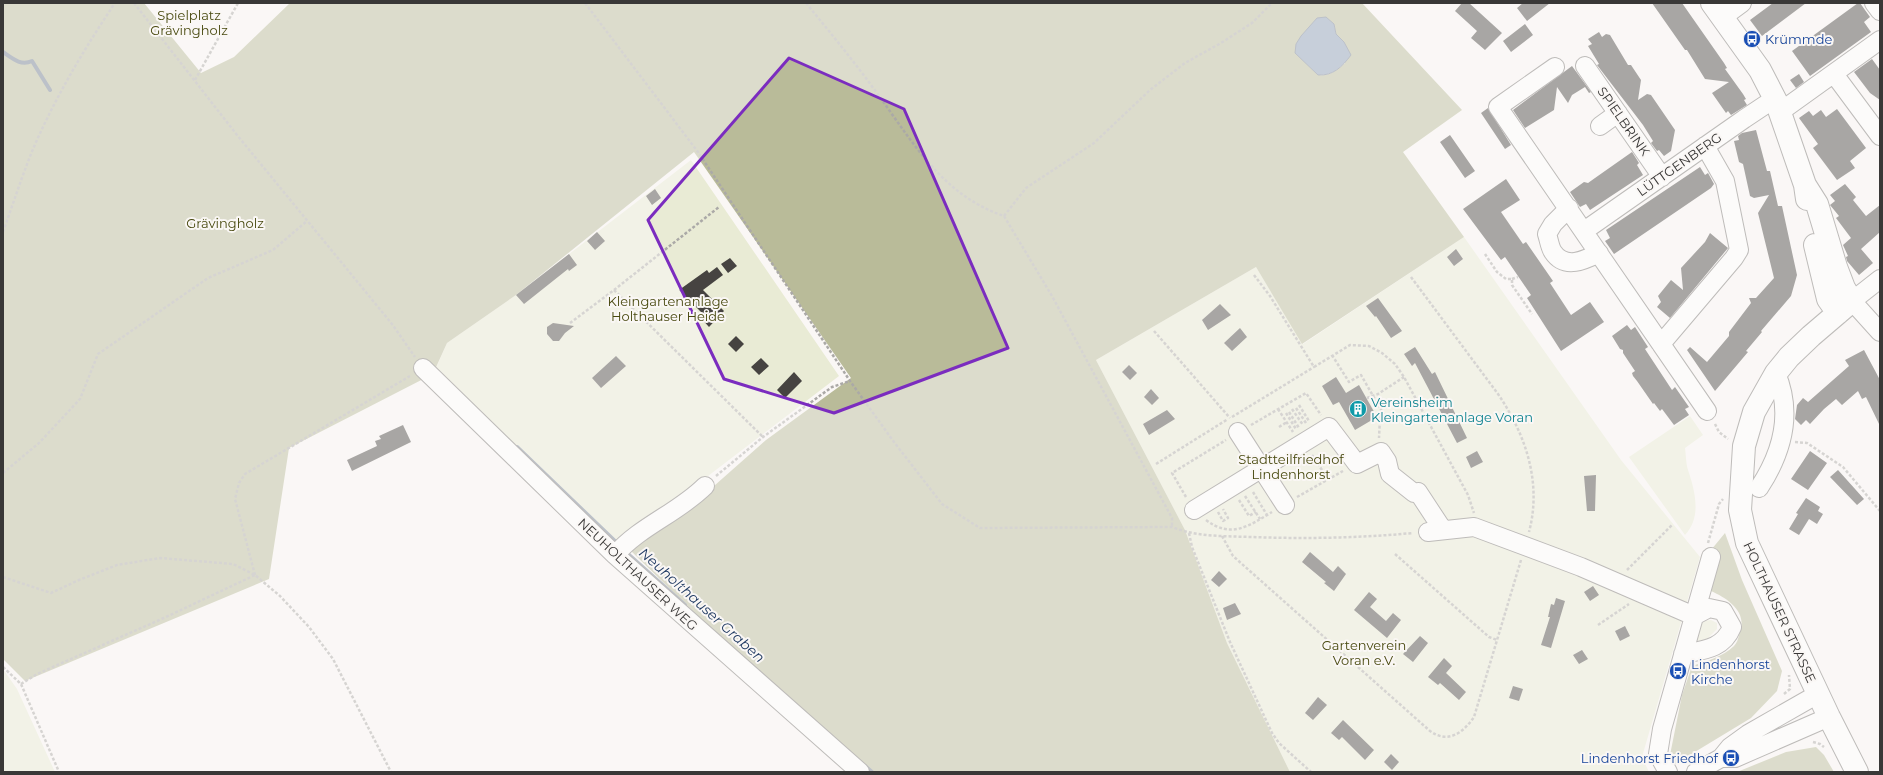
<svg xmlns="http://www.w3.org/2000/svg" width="1883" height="775" viewBox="0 0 1883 775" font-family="Montserrat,sans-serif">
<rect width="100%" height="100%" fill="#faf7f5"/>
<path fill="#e9ebd5" d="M691,160L839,376L615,547L433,375L447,343L516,295Z
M1464,237L1621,460L1700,557L1642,757L1649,772H1290L1227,643L1185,530L1096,360L1256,267L1303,344Z
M1690,416L1703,435L1685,448C1686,455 1686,464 1688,470C1695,491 1702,517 1685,535L1629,457Z
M1711,620L1717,623V629L1707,639L1695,642L1703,621Z
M3,669L17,689L55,772H3Z"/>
<path fill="#b9bb99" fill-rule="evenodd" d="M3,3H144L201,73L234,57L290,3H1362L1462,110L1403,152L1464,237L1302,344L1256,267L1096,360L1185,530L1227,643L1290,772H864L786,702L630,550L697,501L766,440L851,378L694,152L516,295L447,343L433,374L289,448L269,579L25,681L3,659ZM1317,18L1334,24L1336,34L1344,42L1345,63C1336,71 1330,76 1318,75L1300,57L1296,44Z
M1725,533L1742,580L1782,671L1777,691L1751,718L1675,764L1670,755L1682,695L1692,666C1706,661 1723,657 1734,646C1737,643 1738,639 1739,635C1749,613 1729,599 1711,591L1720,553L1711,550Z
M1816,747L1824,755L1834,772H1737L1786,752Z"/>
<path fill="#8a9db9" stroke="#727f92" d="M1326,17L1334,24L1336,34L1344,42L1351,55C1342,67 1333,76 1318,75L1295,53L1296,44L1301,36L1317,18Z"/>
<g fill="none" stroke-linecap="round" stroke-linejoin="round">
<path stroke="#727f92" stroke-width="4" d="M3,52C13,59 21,66 32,61L50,90
M517,447L619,545
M628,554L685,605
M865,766L872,772"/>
</g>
<path fill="#464341" d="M1462,3H1469L1502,33L1485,50L1471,38L1477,31L1455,11Z
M1523,3H1550L1527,21L1517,8Z
M1652,3H1682L1724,63L1727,68L1725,69L1743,94L1746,99L1744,100L1747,105L1731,115L1728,111L1726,113L1712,93L1729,82L1705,79L1687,50H1685Z
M1773,3H1806L1762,36L1750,20Z
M1858,3H1860L1870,17L1864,22L1871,32L1810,76L1792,51Z
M1525,24L1533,35L1511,52L1503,41Z
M1599,32L1602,37L1606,34L1610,35L1628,65H1631L1641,80L1638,100L1647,94L1651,95L1675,130L1671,151L1664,156L1659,150L1657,151L1651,143L1653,141L1643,125L1597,65L1599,64L1588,46L1592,44L1588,39Z
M1872,59L1880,70V100L1870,93L1854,72Z
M1572,66L1591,92L1589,93L1585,87L1572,95L1568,103L1557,87L1554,110L1525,128L1513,110Z
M1799,74L1804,82L1796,88L1790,80Z
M1488,108L1511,145L1505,149L1481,113Z
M1837,109L1866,148L1850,161L1855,168L1837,180L1813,148L1818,144L1799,118L1809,111L1813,116L1821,110L1826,117Z
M1756,130L1767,171H1770L1778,206H1782L1797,275L1791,296L1761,331L1762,332L1746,351L1748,352L1715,391L1687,350L1690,347L1707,362L1729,336V332L1751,303L1749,298H1756L1774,278L1758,213L1769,195L1754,198L1750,196L1743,164L1739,162L1734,141L1739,140L1738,136L1742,133Z
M1450,135L1475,171L1465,178L1440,142Z
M1632,152L1639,163L1637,165L1643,175L1590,210L1586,204L1580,207L1570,192L1584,182L1588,183L1595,178Z
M1700,167L1705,175L1708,173L1714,184L1711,188L1614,254L1605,241L1610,238L1606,230Z
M1506,179L1520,200L1501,212L1523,244L1526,242L1553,281L1550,283L1571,315L1590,302L1604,322L1561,351L1527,298L1531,295L1505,257L1501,260L1463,209Z
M1845,184L1856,197L1853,200L1866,216L1880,205V232L1861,249L1873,263L1859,275L1847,261L1846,257L1848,256L1843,245L1851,238L1836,218L1839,216L1830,205L1835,201L1830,195Z
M655,189L661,198L652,205L646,196Z
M597,232L605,241L595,250L587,241Z
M1710,233L1728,248L1670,318L1657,307L1661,302L1658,296L1671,280L1683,290L1681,268L1705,242Z
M1456,249L1463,259L1454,266L1447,257Z
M569,254L577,265L569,271L568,269L524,304L516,295Z
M730,258L737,266L728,273L721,264Z
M717,267L723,275L703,290L724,311L709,327L700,317L703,314L679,290L707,270L709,273Z
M1378,298L1402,331L1391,338L1376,316L1375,317L1366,306Z
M1220,304L1231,315L1208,330L1202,320Z
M553,323L574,326L565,333L559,341H553L547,334V327Z
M1627,325L1631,330L1635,327L1648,347L1645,349L1672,390L1675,387L1689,407L1685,409L1689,415L1674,425L1662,409L1660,411L1654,403L1653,404L1637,381L1633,376L1632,373L1635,371L1623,353V350L1620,349L1612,336Z
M1240,328L1247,337L1232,351L1224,343Z
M736,336L744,344L736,352L728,344Z
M1415,347L1432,374L1435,372L1467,438L1457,443L1415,363L1412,366L1404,354Z
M1864,350L1880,380V426L1866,397L1862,399L1858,391L1842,405L1836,399L1824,409L1810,424L1806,420L1801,425L1795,419L1797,405L1803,398L1808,402L1849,366L1845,360Z
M616,356L626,366L601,388L592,378Z
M761,358L769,366L759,375L751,367Z
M1129,365L1137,373L1130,380L1122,372Z
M794,372L802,381L785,398L777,390Z
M1336,377L1346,393L1359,385L1377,417L1355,430L1339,402L1333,405L1322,386Z
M1151,389L1159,398L1152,405L1144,397Z
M1167,410L1175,419L1149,435L1143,424Z
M403,425L411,442L352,471L347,460L377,446L375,441L381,439L379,436Z
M1477,451L1483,462L1471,468L1466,457Z
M1810,451L1827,463L1808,490L1791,479Z
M1838,470L1864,499L1857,505L1830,477Z
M1596,475L1595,511H1587L1584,476Z
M1806,498L1820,507L1818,511L1823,514L1817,524L1809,519L1799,535L1789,529L1798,514L1796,513Z
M1310,552L1333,572L1338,566L1346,574L1334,591L1324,583L1326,582L1302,562Z
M1219,571L1227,579L1219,587L1211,580Z
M1593,586L1599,595L1590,601L1584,592Z
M1369,592L1377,599L1370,607L1386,621L1393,613L1401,620L1387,638L1354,610Z
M1556,598L1565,601L1551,648L1541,645L1550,617H1548L1551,604L1554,605Z
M1235,603L1241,614L1227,620L1223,608Z
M1625,626L1630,636L1620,641L1615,631Z
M1420,636L1428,643L1413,662L1403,654Z
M1582,650L1588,659L1579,664L1573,655Z
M1444,658L1452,666L1446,673L1466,692L1459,700L1440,683L1438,685L1428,677Z
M1513,686L1523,689L1519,701L1509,698Z
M1318,697L1327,705L1313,720L1305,713Z
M1343,720L1374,750L1365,760L1342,737L1339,740L1331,733Z
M1391,754L1399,762L1392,770L1384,762Z"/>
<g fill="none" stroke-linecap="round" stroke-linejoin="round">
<defs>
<path id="minor" d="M1874,3L1880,11
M1723,17L1742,3
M1585,66L1662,177
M1555,67L1498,107L1707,411
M1834,74L1880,136
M1780,112L1880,40
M1600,126L1618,113
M1569,208L1553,224L1547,234C1549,240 1550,248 1553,252C1565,270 1585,260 1599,253
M1584,231L1744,119L1765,105L1776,101
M1880,279L1852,301L1880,332
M1661,344L1734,258L1739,250L1725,181L1705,146
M423,368L615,555L860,772
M1238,432L1285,505
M1759,488C1782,453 1793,413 1776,373
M1194,510L1329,427L1357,464L1381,452L1387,461L1390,474L1414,493L1418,492L1443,530
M1428,532L1474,527L1581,567L1694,616
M615,555C640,526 678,513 705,486
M1683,654C1704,650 1723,649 1732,627L1723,611L1709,608L1694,616
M1721,758H1735L1829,717
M1668,772L1658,754L1662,729L1711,557
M1696,772L1721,758L1730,747L1748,734L1818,694"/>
<path id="major" d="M1712,3L1760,70L1776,101L1805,185L1807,199
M1805,185L1817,204L1836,267L1844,288L1852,301L1811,336L1789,357L1776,373L1754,412L1744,446L1740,510L1747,543L1829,717L1857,772
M1815,245L1828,299L1838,313"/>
</defs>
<use href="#minor" stroke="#767371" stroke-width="20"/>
<use href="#major" stroke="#767371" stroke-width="24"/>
<path stroke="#aba9a7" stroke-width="2.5" stroke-dasharray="3 2" stroke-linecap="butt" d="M134,3L237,135L392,324L415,357
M585,3L698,152L850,381L894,442L942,504L980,528L1172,527C1197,537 1224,536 1251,537C1305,539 1359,538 1413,533
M806,3C829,31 852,59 874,89C911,139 941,195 1004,216L1052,296L1172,518V527
M195,80L238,3
M1004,216L1026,188L1094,143L1150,90L1185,63L1221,43L1252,23L1272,3
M3,232C13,204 22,176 33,149C55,98 84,49 115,3
M1485,254L1497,272L1506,279H1512V285L1532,314
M1254,275L1270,296L1314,367L1350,345L1369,346L1382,353L1395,364L1404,377L1468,495L1474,513
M1411,277L1498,394C1526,435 1542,483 1529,532
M1512,279L1518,277
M614,290L719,207
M570,323L614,290L763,437
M1154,331L1230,418
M1332,355L1349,382L1361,375L1384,415L1380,417L1379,438
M1367,398L1378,394L1404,377
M1299,405L1309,421
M1296,408L1306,423
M1278,409L1293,432
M1292,409L1303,425
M1289,412L1299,428
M1286,413L1296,429
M1232,417L1314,367
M1715,424L1719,432L1728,439
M1251,425L1306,393L1321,415
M1279,427L1287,422
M1795,442L1807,443L1843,467L1880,511
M1312,455L1328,479
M1156,464L1228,419
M3,473L39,443L80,399L98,354L208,278L273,250L307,221
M716,476L763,437L832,387L850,381
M1253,492L1267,515
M1245,496L1260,519
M1186,497L1172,473L1226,440
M1297,497L1343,471
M1239,500L1249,516L1256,512
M1218,512L1223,521L1228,518L1223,509
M1206,520C1231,539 1249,526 1272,512
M1189,533L1192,547L1230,642L1272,733L1279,743L1311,772
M1222,536L1233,556L1430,731C1448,744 1463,733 1474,717L1521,560
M1708,543L1719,504L1723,499
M1395,554L1489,637L1497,640
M1627,570L1672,525
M255,575L235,499L239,483L245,474L410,376
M3,577L51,593L79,580L117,565L160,558L233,564L255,575L280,596L309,627L333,659L391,772
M1598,625L1629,604
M3,667L21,684L59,772
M21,684L37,674L166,617L255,575
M1784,694L1790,689L1789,675
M1813,742L1820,744L1824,747"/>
<use href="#minor" stroke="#fff" stroke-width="18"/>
<use href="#major" stroke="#fff" stroke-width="22"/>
</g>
<path d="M0 0H1883V775H0ZM789,58L904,109L1008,348L834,413L724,379L648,220Z" fill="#faf7f5" fill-opacity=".55" fill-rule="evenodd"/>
<path fill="none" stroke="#7b2cbf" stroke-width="3" stroke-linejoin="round" d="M789,58L904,109L1008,348L834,413L724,379L648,220Z"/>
<defs>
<symbol id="bus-disc" viewBox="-11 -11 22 22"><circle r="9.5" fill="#1a4fb4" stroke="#faf7f5"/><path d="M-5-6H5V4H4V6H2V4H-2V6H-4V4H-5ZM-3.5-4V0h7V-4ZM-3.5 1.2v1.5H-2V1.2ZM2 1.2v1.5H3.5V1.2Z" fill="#fff"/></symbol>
<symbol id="building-disc" viewBox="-11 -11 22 22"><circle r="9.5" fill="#0f9aa8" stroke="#faf7f5"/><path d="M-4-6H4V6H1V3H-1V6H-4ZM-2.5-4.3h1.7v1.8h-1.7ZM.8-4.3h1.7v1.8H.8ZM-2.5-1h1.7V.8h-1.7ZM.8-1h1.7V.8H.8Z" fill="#fff"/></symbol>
</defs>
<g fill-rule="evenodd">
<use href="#bus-disc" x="1742" y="29" width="20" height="20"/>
<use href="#building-disc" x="1348" y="399" width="20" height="20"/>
<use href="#bus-disc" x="1668" y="661" width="20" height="20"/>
<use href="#bus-disc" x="1721" y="748" width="20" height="20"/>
</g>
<g text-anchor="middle" stroke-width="4" stroke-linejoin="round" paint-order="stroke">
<g font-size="13" fill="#48490f" stroke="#faf7f5">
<text x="189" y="20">Spielplatz<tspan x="189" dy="15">Grävingholz</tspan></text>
<text x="225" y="228">Grävingholz</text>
<text x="668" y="306">Kleingartenanlage<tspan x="668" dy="15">Holthauser Heide</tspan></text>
<text x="1291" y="464">Stadtteilfriedhof<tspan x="1291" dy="15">Lindenhorst</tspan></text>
<text x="1364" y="650">Gartenverein<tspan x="1364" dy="15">Voran e.V.</tspan></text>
</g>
<g font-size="13" fill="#164399" stroke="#faf7f5" text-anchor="start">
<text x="1765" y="44">Krümmde</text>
<text x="1691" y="669">Lindenhorst<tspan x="1691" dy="15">Kirche</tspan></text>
<text x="1718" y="763" text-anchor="end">Lindenhorst Friedhof</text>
</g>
<g font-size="13" fill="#393837" stroke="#faf7f5">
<text transform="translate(1624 121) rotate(55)" y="5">SPIELBRINK</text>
<text transform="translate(1679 164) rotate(-35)" y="5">LÜTTGENBERG</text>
<text transform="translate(638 574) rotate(43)" y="5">NEUHOLTHAUSER WEG</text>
<text transform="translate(1780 612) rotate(65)" y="5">HOLTHAUSER STRASSE</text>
</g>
<g font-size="13" fill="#0d838f" stroke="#faf7f5" text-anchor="start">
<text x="1371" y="407">Vereinsheim<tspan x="1371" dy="15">Kleingartenanlage Voran</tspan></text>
</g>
<g font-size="14" font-style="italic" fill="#213b63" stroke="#faf7f5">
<text transform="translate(702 605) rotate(42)" y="5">Neuholthauser Graben</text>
</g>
</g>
<rect width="1883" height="775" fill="none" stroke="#393837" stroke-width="8"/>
</svg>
